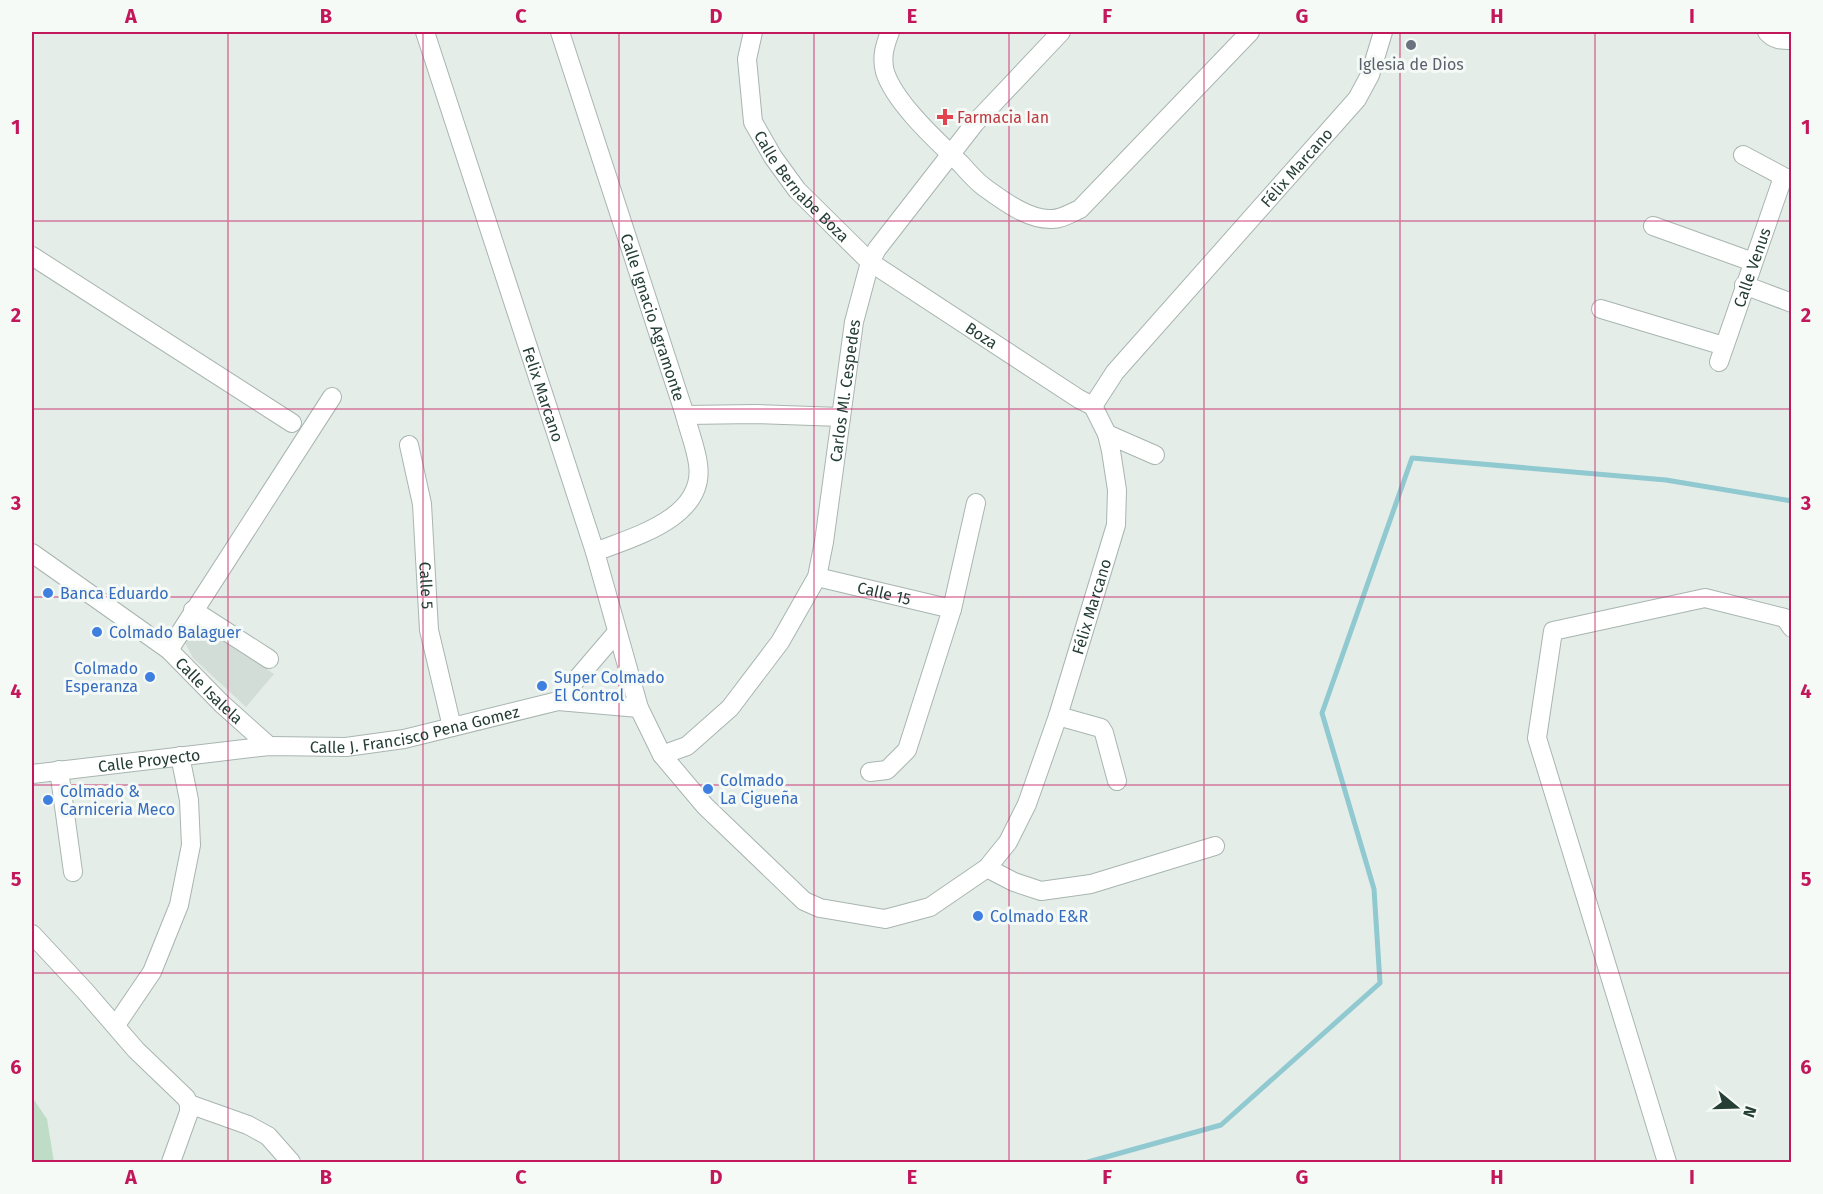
<svg xmlns="http://www.w3.org/2000/svg" width="1823" height="1194" viewBox="0 0 1823 1194" font-family="'Fira Sans',sans-serif">
<rect width="100%" height="100%" fill="#e5ede9"/>
<path fill="#d3ddd8" d="M197,621L274,674L246,707L193,658L185,643Z"/>
<path fill="#bfddc6" d="M32,1097L47,1119L54,1162H32Z"/>
<g fill="none" stroke-linecap="round" stroke-linejoin="round">
<path stroke="#90c9cf" stroke-width="5" d="M1088,1162L1221,1125L1380,983L1374,889L1322,713L1412,458L1666,480L1792,501"/>
<defs>
<g id="minor">
<path id="s1" d="M425,32L595,552L639,708L662,755L705,806L804,901L820,908L885,919L930,907L987,868L1008,842L1027,804L1058,716L1116,525L1117,490L1111,451L1107,434L1093,406"/>
<path id="s2" d="M560,32L685,415C689,431 696,448 698,464C706,518 633,537 595,552"/>
<path id="s3" d="M753,32L747,59L753,122L773,157L797,190L870,262L1079,399L1093,406"/>
<path d="M890,32C885,45 881,57 885,72C895,103 937,141 961,164C968,172 976,181 984,187C1002,200 1027,219 1050,219C1060,220 1071,213 1080,209L1250,32"/>
<path d="M1767,32C1774,40 1781,40 1792,40"/>
<path d="M1743,155L1786,178"/>
<path d="M1653,226L1753,262"/>
<path d="M32,256L292,423"/>
<path d="M1744,285L1792,303"/>
<path d="M1601,309L1724,346"/>
<path id="s4" d="M1719,362L1781,183L1786,178H1792"/>
<path id="s5" d="M1093,406L1115,372L1357,99L1370,75L1383,32"/>
<path d="M685,415L756,414L841,417"/>
<path d="M1107,434L1155,455"/>
<path id="s6" d="M409,445L422,504L429,630L452,727"/>
<path id="s7" d="M32,553L169,650L222,704L269,746"/>
<path id="s8" d="M817,577L952,609"/>
<path d="M193,610L269,659"/>
<path d="M169,650L332,397"/>
<path d="M558,701L617,632"/>
<path d="M1058,716L1101,728L1104,733L1117,781"/>
<path id="s9" d="M662,755L687,746L730,708L780,642L817,577L824,542L854,322L870,262L877,249L975,123L1061,32"/>
<path d="M59,770L73,872"/>
<path d="M870,772L887,770L907,750L952,609L976,503"/>
<path id="s10" d="M32,774L269,746L346,747L404,739L558,701L639,708"/>
<path d="M987,868L1014,882L1041,891L1091,884L1215,846"/>
<path d="M32,934L85,991L136,1050L186,1098L189,1104"/>
<path d="M116,1025L152,972L179,905L191,845L189,800L180,756"/>
<path d="M189,1104L248,1125L268,1136L291,1162"/>
<path d="M171,1162L189,1112V1104"/>
<path d="M1667,1162L1537,738L1553,631L1705,598L1785,618L1792,628"/>
</g>
</defs>
<use href="#minor" stroke="#a8b5b0" stroke-width="20"/>
<use href="#minor" stroke="#fff" stroke-width="18"/>
</g>
<path fill="none" stroke="#c2185b" stroke-width="1.5" stroke-opacity="0.55" d="M228,32V1162M423,32V1162M619,32V1162M814,32V1162M1009,32V1162M1204,32V1162M1400,32V1162M1595,32V1162M32,221H1792M32,409H1792M32,597H1792M32,785H1792M32,973H1792"/>
<circle fill="#6b7280" stroke="#f5faf7" stroke-width="2" cx="1411" cy="45" r="6"/>
<path fill="#e0444e" stroke="#f5faf7" stroke-width="2" d="M942 108h6v6h6v6h-6v6h-6v-6h-6v-6h6z"/>
<g fill="#3f7fe0" stroke="#f5faf7" stroke-width="2">
<circle cx="48" cy="593" r="6"/>
<circle cx="97" cy="632" r="6"/>
<circle cx="150" cy="677" r="6"/>
<circle cx="542" cy="686" r="6"/>
<circle cx="708" cy="789" r="6"/>
<circle cx="48" cy="800" r="6"/>
<circle cx="978" cy="916" r="6"/>
</g>
<g text-anchor="middle" stroke-width="6" stroke-linejoin="round" paint-order="stroke">
<g font-size="16" fill="#5b616d" stroke="#f5faf7">
<text x="1411" y="70">Iglesia de Dios</text>
</g>
<g font-size="16" fill="#be3a42" stroke="#f5faf7" text-anchor="start">
<text x="957" y="123">Farmacia Ian</text>
</g>
<g font-size="16" fill="#253e36" stroke="#f5faf7">
<text dy="6" stroke="none"><textPath href="#s5" startOffset="314">Félix Marcano</textPath></text>
<text dy="6" stroke="none"><textPath href="#s3" startOffset="172">Calle Bernabe Boza</textPath></text>
<text dy="6" stroke="none"><textPath href="#s4" startOffset="100">Calle Venus</textPath></text>
<text dy="6" stroke="none"><textPath href="#s2" startOffset="300">Calle Ignacio Agramonte</textPath></text>
<text dy="6" stroke="none"><textPath href="#s3" startOffset="408">Boza</textPath></text>
<text dy="6" stroke="none"><textPath href="#s9" startOffset="430">Carlos Ml. Cespedes</textPath></text>
<text dy="6" stroke="none"><textPath href="#s1" startOffset="381">Felix Marcano</textPath></text>
<text dy="6" stroke="none"><textPath href="#s6" startOffset="142">Calle 5</textPath></text>
<text dy="6" stroke="none"><textPath href="#s8" startOffset="69">Calle 15</textPath></text>
<text dy="6" stroke="none"><textPath href="#s1" startOffset="1448">Félix Marcano</textPath></text>
<text dy="6" stroke="none"><textPath href="#s7" startOffset="225">Calle Isalela</textPath></text>
<text dy="6" stroke="none"><textPath href="#s10" startOffset="386">Calle J. Francisco Pena Gomez</textPath></text>
<text dy="6" stroke="none"><textPath href="#s10" startOffset="118">Calle Proyecto</textPath></text>
</g>
<g font-size="16" fill="#366cbe" stroke="#f5faf7" text-anchor="start">
<text x="60" y="599">Banca Eduardo</text>
<text x="109" y="638">Colmado Balaguer</text>
<text x="138" y="674" text-anchor="end">Colmado<tspan x="138" dy="18">Esperanza</tspan></text>
<text x="554" y="683">Super Colmado<tspan x="554" dy="18">El Control</tspan></text>
<text x="720" y="786">Colmado<tspan x="720" dy="18">La Cigueña</tspan></text>
<text x="60" y="797">Colmado &amp;<tspan x="60" dy="18">Carniceria Meco</tspan></text>
<text x="990" y="922">Colmado E&amp;R</text>
</g>
</g>
<rect width="1823" height="1194" fill="none" stroke="#f5faf7" stroke-width="66"/>
<g transform="translate(1736 1107) rotate(109)" stroke="#f5faf7" stroke-width="4.5" paint-order="stroke">
<path d="M0-4.5L10 22L0 15L-10 22Z" fill="#253e36"/>
<text y="-9" font-size="16" font-weight="bold" text-anchor="middle" fill="#253e36">N</text>
</g>
<rect x="33" y="33" width="1757" height="1128" fill="none" stroke="#c2185b" stroke-width="2"/>
<g font-size="20" text-anchor="middle" font-weight="bold" fill="#c2185b">
<text x="131" y="23">A</text>
<text x="326" y="23">B</text>
<text x="521" y="23">C</text>
<text x="716" y="23">D</text>
<text x="912" y="23">E</text>
<text x="1107" y="23">F</text>
<text x="1302" y="23">G</text>
<text x="1497" y="23">H</text>
<text x="1692" y="23">I</text>
<text x="16" y="134">1</text>
<text x="1806" y="134">1</text>
<text x="16" y="322">2</text>
<text x="1806" y="322">2</text>
<text x="16" y="510">3</text>
<text x="1806" y="510">3</text>
<text x="16" y="698">4</text>
<text x="1806" y="698">4</text>
<text x="16" y="886">5</text>
<text x="1806" y="886">5</text>
<text x="16" y="1074">6</text>
<text x="1806" y="1074">6</text>
<text x="131" y="1184">A</text>
<text x="326" y="1184">B</text>
<text x="521" y="1184">C</text>
<text x="716" y="1184">D</text>
<text x="912" y="1184">E</text>
<text x="1107" y="1184">F</text>
<text x="1302" y="1184">G</text>
<text x="1497" y="1184">H</text>
<text x="1692" y="1184">I</text>
</g>
</svg>
